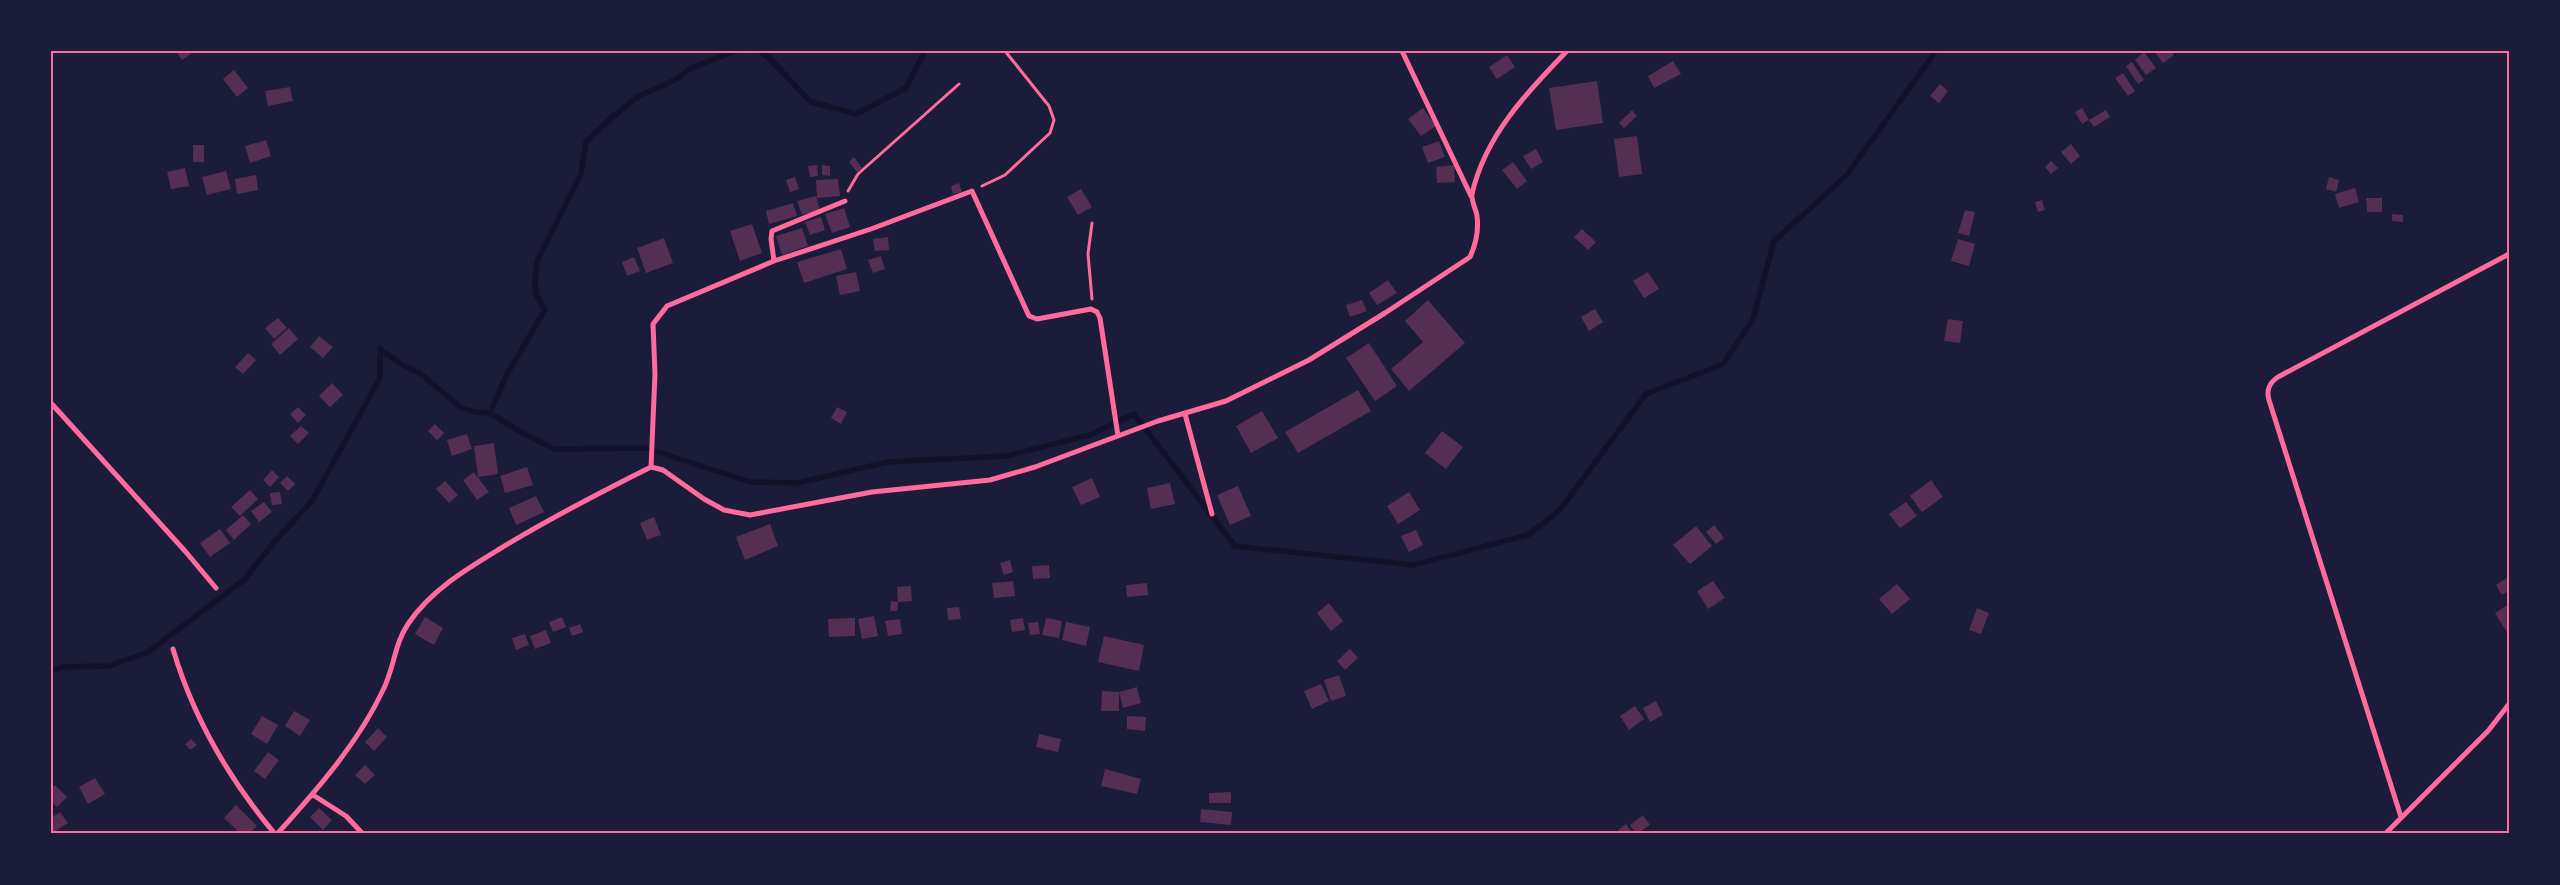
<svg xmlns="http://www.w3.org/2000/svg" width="2560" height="885" viewBox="0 0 2560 885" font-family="Karla,sans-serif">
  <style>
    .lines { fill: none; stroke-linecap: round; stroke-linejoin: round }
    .stream { stroke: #12122b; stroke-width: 5.5 }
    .building { fill: #542f53 }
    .path { stroke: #ff6b9d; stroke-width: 3 }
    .minor { stroke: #ff6b9d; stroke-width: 5 }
    .neatline { fill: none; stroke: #ff6b9d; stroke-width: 2 }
  </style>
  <rect width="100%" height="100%" fill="#1b1b3a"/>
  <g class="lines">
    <path class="stream" d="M760 51 768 57 811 102 856 114 906 88 925 51
      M490 413 519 431 554 449 646 448 750 482 797 483 888 462 1006 456 1090 435 1134 414 1235 546 1413 565 1528 535 1559 511 1646 394 1723 364 1753 319 1774 241 1846 176 1936 51
      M51 671 62 667 109 666 148 652 244 580 275 541 312 501 380 378V349L404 366 420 373 460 407 475 412 490 413 507 374 545 310 536 294 535 283 537 261 581 174 586 142 610 119 639 96 675 80 691 68 736 51"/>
  </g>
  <path class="building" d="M176 51H189L191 54 182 60Z
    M2154 51H2171L2174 55 2163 63Z
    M2144 52 2156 68 2146 75 2135 60Z
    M1507 55 1515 67 1497 79 1489 67Z
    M1673 61 1681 74 1654 88 1648 76Z
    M2132 62 2144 80 2138 84 2126 66Z
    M234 70 248 88 237 97 223 79Z
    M2123 73 2135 91 2128 96 2115 78Z
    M1597 81 1603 123 1556 130 1549 88Z
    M1940 84 1948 91 1939 103 1930 96Z
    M290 87 293 101 268 106 265 91Z
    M1423 108 1436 126 1421 136 1408 119Z
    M2082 108 2089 120 2106 110 2110 117 2094 127 2089 120 2082 124 2075 112Z
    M1632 110 1637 116 1624 128 1619 123Z
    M1637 136 1642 174 1619 177 1614 139Z
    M266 140 271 156 250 163 245 146Z
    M1439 141 1445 157 1428 163 1422 147Z
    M2071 144 2080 156 2071 164 2061 152Z
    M193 145H204V162H193Z
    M1536 149 1543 162 1531 169 1523 156Z
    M854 157 862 168 857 172 849 162Z
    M2051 161 2058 168 2051 174 2045 167Z
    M1513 162 1527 181 1517 189 1502 170Z
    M817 165 818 176 810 177 808 166Z
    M822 165 830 166V176L822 175Z
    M1454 165 1455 182 1437 183 1436 167Z
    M185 168 189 186 171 189 167 172Z
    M226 171 231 189 207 195 202 177Z
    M256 175 258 190 237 194 235 179Z
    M795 177 799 189 790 192 786 180Z
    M2329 177 2339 180 2336 192 2326 189Z
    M838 179 840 196 817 198 816 180Z
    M959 183 962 192 953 194 951 186Z
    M2355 188 2359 202 2339 208 2335 194Z
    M1081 189 1092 207 1078 215 1067 197Z
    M816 196 820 210 802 215 797 201Z
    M2366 198H2382V212H2367Z
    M2042 200 2045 210 2038 212 2035 202Z
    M793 203 797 216 769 224 766 211Z
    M844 208 850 227 832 233 825 214Z
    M1965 210 1975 212 1969 236 1958 233Z
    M2392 214 2403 215V222L2392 221Z
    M821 217 825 230 810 235 805 222Z
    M752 224 762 253 740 261 730 231Z
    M802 228 808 246 782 255 776 236Z
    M1582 229 1596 242 1588 250 1574 237Z
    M888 237 889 250 875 251 873 239Z
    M664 238 673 263 646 273 637 248Z
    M1958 239 1975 244 1969 266 1951 261Z
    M841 249 847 269 804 283 797 262Z
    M881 256 885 269 873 273 868 260Z
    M634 257 640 271 627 276 622 262Z
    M856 272 860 291 840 295 836 276Z
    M1648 272 1659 289 1644 298 1633 281Z
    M1388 280 1397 293 1377 305 1369 293Z
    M1362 300 1367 311 1350 317 1346 305Z
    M1428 300 1465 343 1409 391 1391 369 1423 342 1405 321Z
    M1595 309 1603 322 1589 331 1581 317Z
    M278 318 287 328 274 339 265 328Z
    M1948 319 1963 321 1960 343 1944 341Z
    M289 328 298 339 280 355 271 344Z
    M319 336 333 347 323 358 310 347Z
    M1369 343 1397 386 1375 401 1346 358Z
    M248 353 256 360 243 374 235 367Z
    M332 383 343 395 330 407 319 396Z
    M1358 390 1371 411 1298 453 1285 432Z
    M298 407 306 415 298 423 290 414Z
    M837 407 847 412 841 424 831 418Z
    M1262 411 1278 438 1251 453 1236 426Z
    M435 424 444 433 437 440 428 431Z
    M301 426 309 433 298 444 290 436Z
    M1442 431 1463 447 1446 469 1425 453Z
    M467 434 472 449 452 456 447 440Z
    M494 443 498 474 478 477 474 446Z
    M527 467 533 485 505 493 500 476Z
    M272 470 279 477 270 487 263 480Z
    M474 472 489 492 477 500 463 480Z
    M287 476 295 484 288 491 280 483Z
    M1092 478 1100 497 1081 505 1072 487Z
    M1931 480 1943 497 1922 512 1910 496Z
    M445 481 458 495 449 503 436 489Z
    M1170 483 1175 504 1151 509 1147 488Z
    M1238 486 1251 516 1230 525 1217 495Z
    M250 490 258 499 240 516 231 507Z
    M280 492 282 504 272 505 270 493Z
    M1409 492 1420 510 1398 524 1387 506Z
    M536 496 544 512 516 525 509 508Z
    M264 502 272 512 259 522 251 511Z
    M1906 502 1917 516 1900 528 1889 514Z
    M243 515 251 524 234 540 226 530Z
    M654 517 661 535 647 540 640 523Z
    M770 524 778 546 745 560 736 537Z
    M1714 525 1724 538 1716 544 1706 532Z
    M1696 526 1712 546 1690 564 1673 545Z
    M220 529 230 543 210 557 200 543Z
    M1416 530 1423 545 1409 552 1401 536Z
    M1010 560 1013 572 1004 575 1000 563Z
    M1049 565 1050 578 1033 579 1032 566Z
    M2507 578 2509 590 2502 595 2496 585Z
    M1013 581 1015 596 994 598 992 583Z
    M1713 581 1725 598 1708 609 1697 591Z
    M1147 583 1148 595 1127 597 1126 585Z
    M1897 584 1910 599 1892 614 1879 599Z
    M911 586 912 601 898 602 897 587Z
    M891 601 898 602 897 611H890Z
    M1329 603 1343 621 1331 631 1317 613Z
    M2509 604V629L2506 631 2495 613Z
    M959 607 961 619 948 620 947 608Z
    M1977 608 1989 613 1981 634 1969 630Z
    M874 616 878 636 862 639 858 619Z
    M425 617 443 628 434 645 415 634Z
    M562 617 566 627 553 632 549 622Z
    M855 618V636L829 637 828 619Z
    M1023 618 1025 630 1012 632 1010 620Z
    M1046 618 1062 621 1059 638 1042 635Z
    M900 619 902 634 888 636 885 621Z
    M1038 622 1040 634 1030 635 1028 623Z
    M1066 622 1090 627 1086 646 1062 640Z
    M580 624 583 632 572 636 569 628Z
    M546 630 551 643 535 649 530 636Z
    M525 634 529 645 516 650 512 638Z
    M1104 636 1144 645 1139 671 1098 662Z
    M1350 649 1358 658 1345 670 1337 661Z
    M1339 675 1346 696 1331 701 1324 680Z
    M1321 684 1329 701 1312 709 1304 691Z
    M1137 687 1141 703 1123 708 1119 692V711H1101L1102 691 1119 692Z
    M1656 701 1663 715 1650 722 1643 708Z
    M1635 706 1644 719 1629 730 1620 716Z
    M294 711 310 720 300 736 285 726Z
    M262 716 278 725 267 744 251 734Z
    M1127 716 1146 717 1145 731 1127 729Z
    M378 728 387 737 374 751 365 742Z
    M1039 734 1061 739 1058 752 1036 747Z
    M191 739 197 745 190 750 185 744Z
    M268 752 279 760 265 779 254 771Z
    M365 765 375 775 365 784 355 775Z
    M1105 769 1141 779 1137 794 1101 786Z
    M95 778 105 794 88 804 79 787Z
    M55 785 67 797 57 807 51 801V789Z
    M1231 792V803H1209V793Z
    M236 805 257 826 249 834H241L224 818Z
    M319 808 332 820 323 830 310 817Z
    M1201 809 1232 812 1231 825 1200 822Z
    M60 812 68 823 51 834V818Z
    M1643 815 1650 825 1636 834 1630 825Z
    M1626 824 1633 834H1621L1618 830Z"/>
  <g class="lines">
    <path class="path" d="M982 186 1005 175 1050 133 1054 120 1049 106 1005 51
      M848 191 858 174 959 84
      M1092 223 1088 254 1092 299"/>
    <path class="minor" d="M1402 51 1471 196
      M774 261 771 239 772 231 845 201
      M51 403 185 551 216 588
      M1185 414 1212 514
      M651 467 655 374 653 324 667 306 774 261 871 229 972 191 1029 316 1037 319 1091 309 1097 312 1100 318 1118 436
      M173 649C193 717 229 779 275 834
      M313 795 346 816 363 834
      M2401 817 2269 400C2266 390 2270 382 2278 377L2509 254
      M277 834C317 790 359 742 384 688 394 667 395 643 408 624 430 591 465 570 498 550 548 519 599 493 651 467L663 470 704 499 724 510 750 515 872 492 990 480 1035 467 1158 421 1226 401 1309 360 1385 313 1470 257C1476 244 1479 232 1477 216 1476 209 1471 201 1472 194 1485 136 1527 92 1567 51
      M2385 834 2488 731 2509 704"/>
  </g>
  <rect width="2560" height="885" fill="none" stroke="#1b1b3a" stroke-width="105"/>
  <rect x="52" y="52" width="2456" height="780" class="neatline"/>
</svg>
